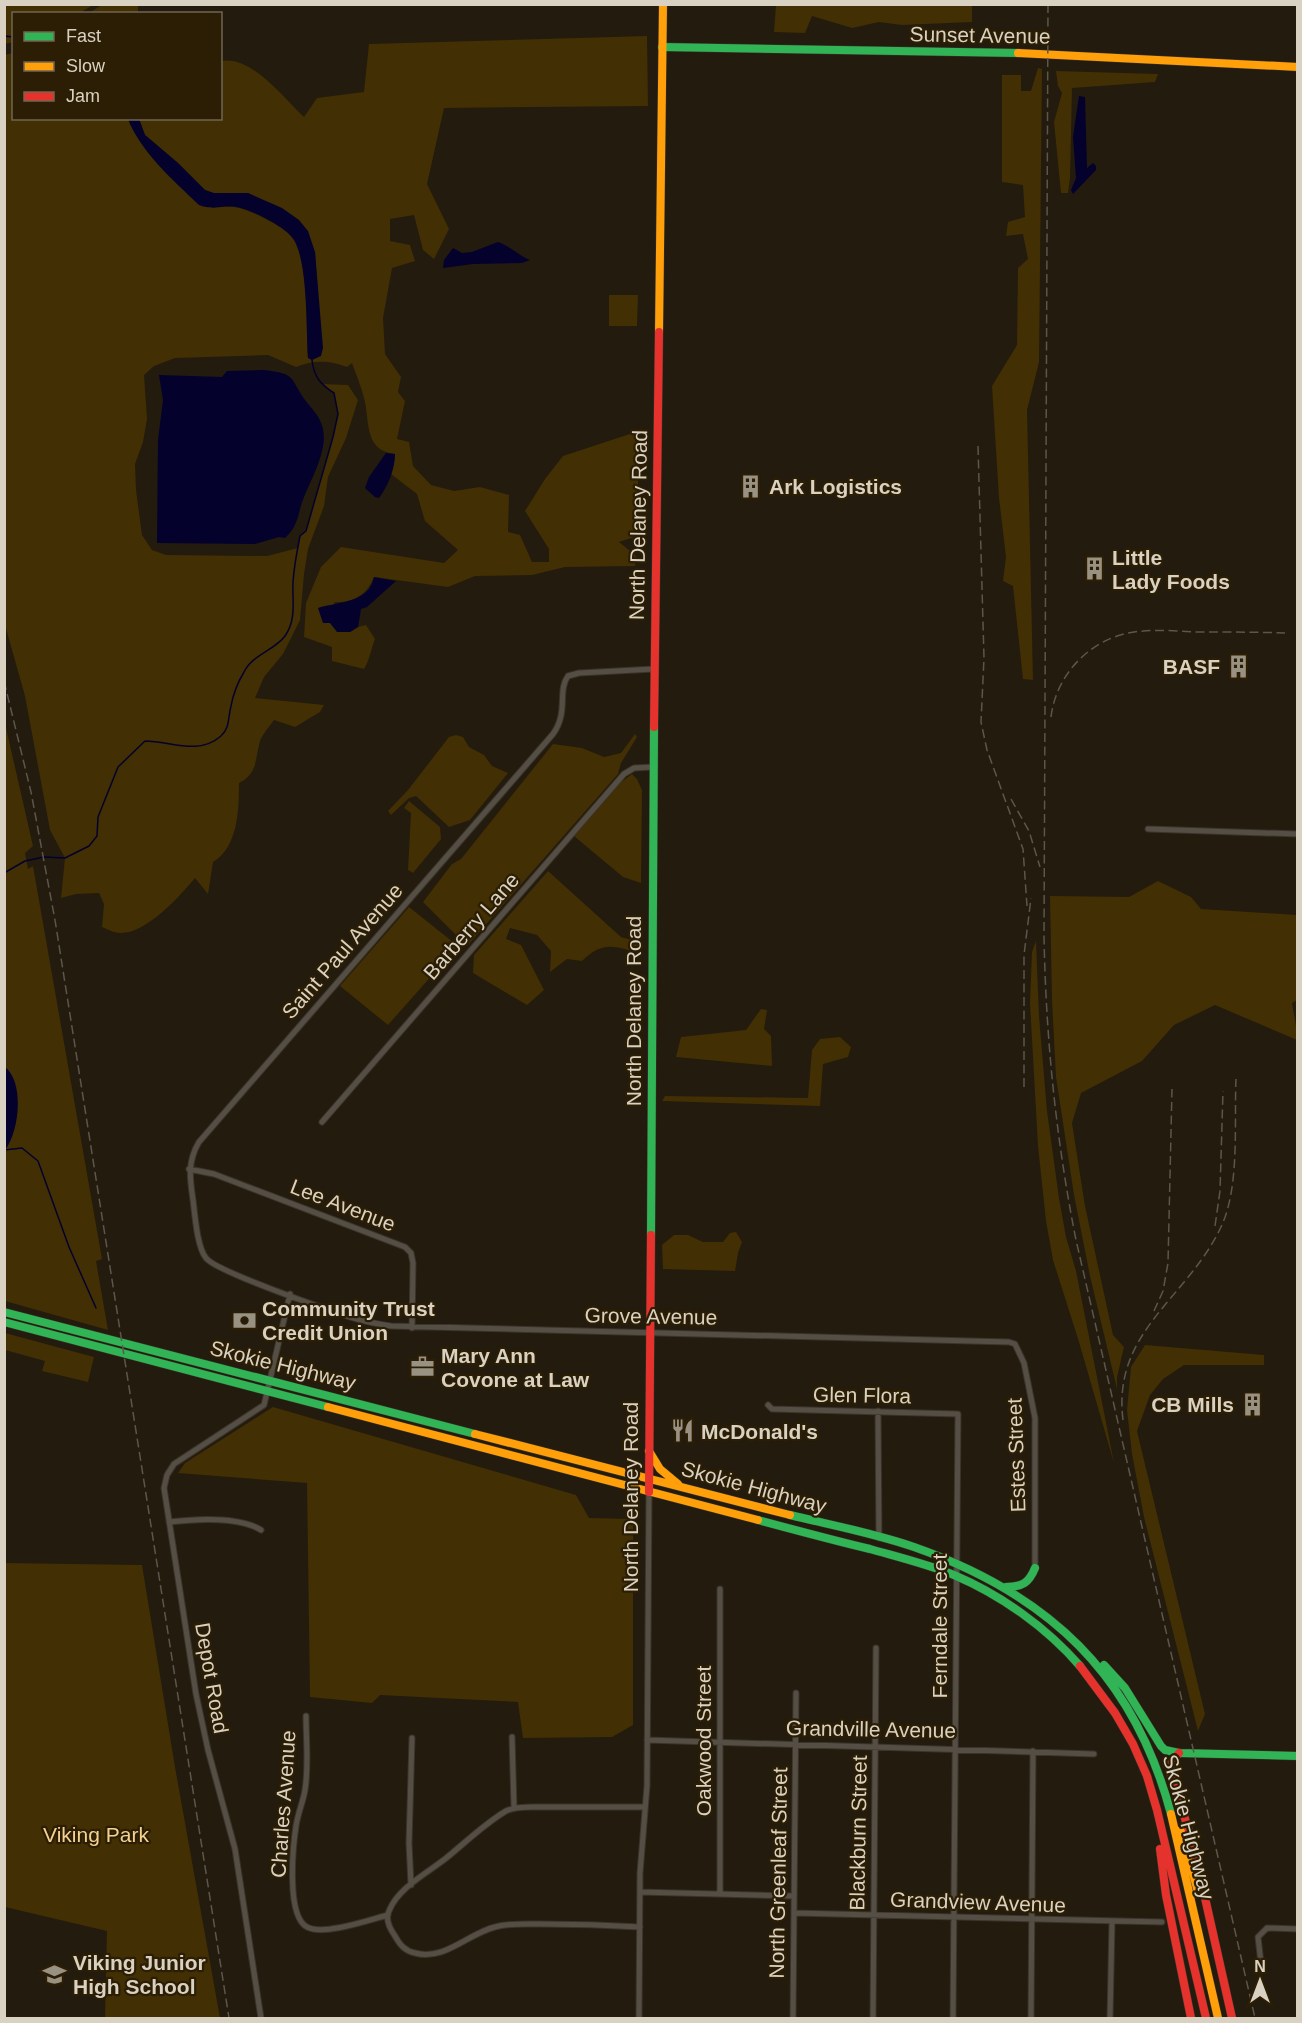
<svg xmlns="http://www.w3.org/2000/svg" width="1302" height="2023" viewBox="0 0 1302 2023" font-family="Helvetica,sans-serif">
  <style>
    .green { fill: #422f03 }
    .water { fill: #04022c }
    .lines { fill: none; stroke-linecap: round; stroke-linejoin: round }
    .stream { stroke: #04022c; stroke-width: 1.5 }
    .street-casing { stroke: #3a342a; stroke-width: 7 }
    .fast-casing { stroke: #3a342a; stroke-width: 9 }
    .slow-casing { stroke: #3a342a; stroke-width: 9 }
    .jam-casing { stroke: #3a342a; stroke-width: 9 }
    .street { stroke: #554e45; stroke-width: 5 }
    .fast { stroke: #30b455; stroke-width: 8 }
    .slow { stroke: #ff9f0a; stroke-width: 8 }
    .jam { stroke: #e5322d; stroke-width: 8 }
    .rail { stroke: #5c564d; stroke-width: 1.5; stroke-dasharray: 9 4.5; stroke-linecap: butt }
    .labels { text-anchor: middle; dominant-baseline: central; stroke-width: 4.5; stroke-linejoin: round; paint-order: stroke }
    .street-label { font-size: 21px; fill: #d9d1c1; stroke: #2c1e04 }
    .poi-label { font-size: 21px; font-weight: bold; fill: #d9d1c1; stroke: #2c1e04; text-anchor: start }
    .park-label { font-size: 21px; fill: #f5d190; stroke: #2c1e04 }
  </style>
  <rect width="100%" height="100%" fill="#231b0d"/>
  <path class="green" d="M4 5 5 4 93 5 80 13 14 14 13 42 5 44Z
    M102 5H138V13L87 14Z
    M776 5H972V22L902 25 879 22 852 28 812 16 805 33 774 32Z
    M647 36 648 106 444 108 427 184 449 229 434 259 423 250 414 215 390 219V241L410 245 415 261 392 268 383 318 385 354 401 377 398 392 405 401 397 439 409 442 413 466 431 485 454 491 480 487 509 495 508 532 520 535 532 562H549V549L525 511 545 479 563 456 639 431 637 536 619 542 636 556 635 566 565 567 532 575 475 576 448 587 374 577C367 594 355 603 335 602L323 623H330L350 632 358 627 366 625 375 639C371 649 370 659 364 669L332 661V647L304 637 306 603 321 567 341 547 444 563 458 550 425 521 417 494 391 474 395 454C363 451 370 419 364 398 361 386 356 374 352 363L347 367C328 360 314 360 296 367L268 355 175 358 154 366 144 375 147 419 143 442 135 464 136 490 142 535 152 550 166 555 267 556 298 548 300 536 306 531 333 437 338 414 334 393 321 384 348 385 358 400 346 438 328 477 324 506 308 549 304 574 300 620 283 654 264 677 255 698 324 705 320 712 295 727 274 720C270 726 263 733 260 741 255 758 258 774 239 783 239 810 238 847 213 862L208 894 195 878C180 896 146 934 120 933 114 933 107 929 102 927L104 904 99 893 76 894 61 898 65 858 50 830 25 696 5 625 4 55 13 53 14 118 128 119C138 144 161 170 182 188 191 196 203 202 213 208 230 204 243 208 258 215 269 221 286 228 293 238 309 261 306 328 308 358L312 360 318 295 315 252 248 193H213L205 190 178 163 145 135 139 119 220 118 221 61C251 55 283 97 304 117L317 98 364 92 369 44Z
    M1038 68 1042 69 1039 362 1027 410 1033 680 1023 679 1013 586 1003 581 1006 557 999 498 992 386 1017 345 1018 268 1028 259 1023 234 1006 236 1008 222 1025 217 1023 185 1002 182V75H1021V91H1031Z
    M1056 71 1158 74 1155 82 1072 88 1070 178 1068 193H1061L1054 122 1062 93 1058 86Z
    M609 295H638L637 326H609Z
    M4 719 33 846 25 853 28 869 33 866 102 1259 96 1261 108 1330 5 1301Z
    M635 734 637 737 621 763 618 774 467 946 423 902 452 864 461 859 553 744 582 748 604 757 621 753Z
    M456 735 463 737 469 747 484 755 492 766 508 773 470 820 449 827 416 796 409 798 391 815 388 811 408 790 449 737Z
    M632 774 637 779 642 790 641 883 623 877 574 836 620 783Z
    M409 801 440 827 441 839 413 873 408 870 411 813 404 808Z
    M548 871 621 937 639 942V953C613 946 603 941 582 961L567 959 550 972 551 951 537 935 510 928 506 939 521 945 544 990 527 1005 473 973 474 955Z
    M1158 881 1191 897 1201 909 1297 915V1000L1292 1003 1296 1026 1297 1027V1040L1215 1005 1174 1025 1142 1061 1081 1093 1072 1123 1085 1206 1113 1335 1124 1347 1117 1377V1389L1090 1276 1074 1195 1056 1077 1052 1000 1050 896 1129 897Z
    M409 907 458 946 388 1025 340 986Z
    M1036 941 1039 1016 1047 1111 1059 1198 1066 1237 1076 1271 1114 1463 1079 1342 1053 1260 1046 1221 1038 1146 1030 1003 1032 952Z
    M761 1009 767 1010 764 1029 771 1036 772 1066 676 1057 681 1037 746 1030Z
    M840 1037 851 1047 848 1057 823 1064 820 1106 662 1101 665 1096 808 1098 812 1050 820 1039Z
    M736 1232 742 1242 738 1253 735 1271 663 1269 662 1245 674 1235H688L703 1242H723L730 1233Z
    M5 1333 94 1357 88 1382 42 1371 45 1361 5 1350Z
    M1145 1345 1264 1355V1365H1184L1163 1379 1150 1395 1137 1431 1205 1714 1198 1731 1144 1517 1132 1454 1127 1410 1131 1367Z
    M273 1407 576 1495 589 1518 633 1519V1725L612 1737 523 1738 518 1702 380 1695 372 1703 310 1697 307 1483 178 1473 185 1463Z
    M5 1563 142 1565 175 1767 220 2018H105L107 1931 5 1907Z"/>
  <path class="water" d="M1079 96 1085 97 1087 168 1093 163 1096 166V170L1073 194 1071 190 1076 178 1073 137Z
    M128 119H139L145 135 178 163 205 190 214 193H248L282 208 299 220 308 231 315 252 323 348 321 356 312 360 308 358C306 329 308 263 294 240 287 228 257 213 244 209 228 203 214 211 199 205 173 180 141 152 128 119Z
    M498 242C510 246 518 255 530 260L522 263 473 264 443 268 444 260 453 248 462 253 472 252Z
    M264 370C297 374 289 377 305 400 311 408 318 414 321 423 331 445 312 477 304 497 297 515 299 525 285 538L279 537 255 544 157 543 158 440 163 400 159 375 222 377 227 371Z
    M386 453 395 454C395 469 388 486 379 498L375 497 365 488 369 477Z
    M374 577 396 581 367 607 361 609 358 627 350 632H337L330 623H323L318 608C334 603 356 603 368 590 371 587 373 581 374 577Z
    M5 1067C25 1083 19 1132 5 1150Z"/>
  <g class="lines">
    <path class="stream" d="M4 36 14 37
      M4 873 25 861 44 857 65 858 89 846 97 836 98 817 118 767 145 741C171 741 198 756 221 736 230 728 228 717 231 706 233 695 238 682 244 672 252 655 275 650 285 636 297 619 292 600 293 582 294 567 297 551 300 536L306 531 333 437 338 414 334 393C320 384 314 377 312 360
      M4 1150 22 1148 38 1161 69 1247 96 1308"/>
    <defs>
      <path id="street" d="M654 669 579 673 568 676C557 691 569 712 553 734L199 1142C187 1162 190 1179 193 1200 195 1215 197 1247 206 1258 215 1271 328 1310 350 1317 363 1321 377 1324 391 1326L1009 1342 1015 1344 1024 1363 1035 1418V1568
        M1148 829 1298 834
        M322 1122 624 774 634 768 653 767
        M189 1169 214 1174 405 1247 411 1253 413 1263 412 1328
        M768 1405 772 1409 958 1414 953 2018
        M878 1411 879 1538
        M169 1522C195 1519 238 1516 261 1530
        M306 1716C306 1741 309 1765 305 1790 303 1802 298 1813 296 1826 293 1846 286 1916 307 1927 323 1936 369 1920 388 1915
        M512 1737 514 1808
        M647 1740 1094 1754
        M411 1885 409 1843 412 1738
        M640 1892 794 1896
        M720 1894V1589
        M794 1913 1162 1922
        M640 1927C607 1925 573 1924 540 1924 525 1924 509 1923 495 1927 467 1934 445 1961 415 1953 405 1951 400 1945 395 1936 390 1929 385 1919 389 1911 398 1888 427 1873 445 1859 465 1843 484 1824 506 1811 514 1807 524 1807 533 1807H645
        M1261 1963 1258 1937 1267 1928 1298 1929
        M261 2018 235 1849 208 1750 196 1694 164 1488 167 1475 174 1464 264 1405 290 1294
        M639 2018 640 1873 647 1786 649 1492
        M793 2018 796 1693
        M873 2018 876 1648
        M1031 2018 1033 1751
        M1110 2018 1112 1922"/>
      <path id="fast" d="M662 47 1018 53
        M651 1235 654 727
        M4 1312 475 1434
        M4 1322 328 1407
        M790 1515C831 1525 874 1533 914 1547 1048 1594 1134 1674 1171 1814
        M758 1520C795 1530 832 1540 870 1549 898 1557 927 1564 954 1575 1001 1595 1046 1627 1080 1666
        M1006 1587C1022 1587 1029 1583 1035 1568
        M1104 1665 1125 1688 1161 1746 1165 1750 1179 1753
        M1179 1753 1298 1756"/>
      <path id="slow" d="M1018 53 1298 67
        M659 332 663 4
        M328 1407 758 1520
        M475 1434 790 1515
        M649 1451 660 1469 678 1484
        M1171 1814 1218 2018
        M1181 1830 1198 1892"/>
      <path id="jam" d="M654 727 659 332
        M649 1492 651 1235
        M1080 1666 1115 1713 1133 1744 1147 1776 1157 1810 1206 2018
        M1179 1753 1171 1763 1170 1773 1192 1840 1232 2018
        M1160 1849 1166 1895 1191 2018"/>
    </defs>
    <use href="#street" class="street-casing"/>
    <use href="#fast" class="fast-casing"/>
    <use href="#slow" class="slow-casing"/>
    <use href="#jam" class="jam-casing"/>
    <use href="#street" class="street"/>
    <use href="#fast" class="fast"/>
    <use href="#slow" class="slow"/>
    <use href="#jam" class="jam"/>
    <path class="rail" d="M1048 4 1044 937C1046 1040 1056 1139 1076 1240L1255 2018
      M978 446 984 658 981 722 987 750 1023 849 1027 906
      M4 681 31 792 55 920 229 2018
      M1051 717C1056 674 1091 638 1134 632 1155 629 1177 631 1198 632 1227 632 1256 632 1285 633
      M1011 799 1029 831 1040 867
      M1024 1087V955L1031 898
      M1215 1226 1220 1191 1223 1091
      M1154 1311 1163 1291 1168 1263 1172 1089
      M1123 1420C1112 1331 1187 1299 1221 1227 1240 1187 1234 1123 1236 1079"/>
  </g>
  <defs>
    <symbol id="building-bare" viewBox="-9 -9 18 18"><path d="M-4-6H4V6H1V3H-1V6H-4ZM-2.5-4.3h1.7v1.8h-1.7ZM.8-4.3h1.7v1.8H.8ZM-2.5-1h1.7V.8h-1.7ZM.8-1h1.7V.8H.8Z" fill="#999182" stroke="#2c1e04" stroke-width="2.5" paint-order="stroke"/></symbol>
    <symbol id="bank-bare" viewBox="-9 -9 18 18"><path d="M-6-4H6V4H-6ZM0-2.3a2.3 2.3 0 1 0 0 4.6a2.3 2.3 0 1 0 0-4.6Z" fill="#999182" stroke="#2c1e04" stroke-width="2.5" paint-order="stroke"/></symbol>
    <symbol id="office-bare" viewBox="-9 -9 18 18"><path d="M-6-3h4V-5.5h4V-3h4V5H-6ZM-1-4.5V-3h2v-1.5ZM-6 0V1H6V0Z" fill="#999182" stroke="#2c1e04" stroke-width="2.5" paint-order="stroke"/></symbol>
    <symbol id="restaurant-bare" viewBox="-9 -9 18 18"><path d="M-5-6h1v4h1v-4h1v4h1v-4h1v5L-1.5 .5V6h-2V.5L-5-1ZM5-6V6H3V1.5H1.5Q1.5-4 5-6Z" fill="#999182" stroke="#2c1e04" stroke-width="2.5" paint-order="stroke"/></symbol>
    <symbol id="school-bare" viewBox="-9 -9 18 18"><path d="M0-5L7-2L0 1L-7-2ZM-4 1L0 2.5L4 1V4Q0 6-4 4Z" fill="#999182" stroke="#2c1e04" stroke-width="2.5" paint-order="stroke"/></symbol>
  </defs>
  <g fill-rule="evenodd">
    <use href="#building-bare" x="734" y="470" width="33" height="33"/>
    <use href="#building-bare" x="1078" y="552" width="33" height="33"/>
    <use href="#building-bare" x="1222" y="650" width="33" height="33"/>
    <use href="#bank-bare" x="228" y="1304" width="33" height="33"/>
    <use href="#office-bare" x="406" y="1350" width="33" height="33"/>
    <use href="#building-bare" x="1236" y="1388" width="33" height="33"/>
    <use href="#restaurant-bare" x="666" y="1414" width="33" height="33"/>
    <use href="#school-bare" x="38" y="1958" width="33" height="33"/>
  </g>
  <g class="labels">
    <g class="street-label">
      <text transform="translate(980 35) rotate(1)">Sunset Avenue</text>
      <text transform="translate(638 525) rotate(-89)">North Delaney Road</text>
      <text transform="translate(471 926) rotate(-49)">Barberry Lane</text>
      <text transform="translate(342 951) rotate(-49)">Saint Paul Avenue</text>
      <text transform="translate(633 1011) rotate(-90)">North Delaney Road</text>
      <text transform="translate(343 1205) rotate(21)">Lee Avenue</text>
      <text transform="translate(651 1316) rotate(1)">Grove Avenue</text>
      <text transform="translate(283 1365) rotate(14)">Skokie Highway</text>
      <text transform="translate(862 1395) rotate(1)">Glen Flora</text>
      <text transform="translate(1016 1455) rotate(-92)">Estes Street</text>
      <text transform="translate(754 1487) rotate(15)">Skokie Highway</text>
      <text transform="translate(630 1497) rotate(-90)">North Delaney Road</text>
      <text transform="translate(939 1626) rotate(-90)">Ferndale Street</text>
      <text transform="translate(212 1678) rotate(80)">Depot Road</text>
      <text transform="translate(871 1729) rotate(1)">Grandville Avenue</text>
      <text transform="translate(703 1741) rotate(-90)">Oakwood Street</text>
      <text transform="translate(283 1804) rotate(-86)">Charles Avenue</text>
      <text transform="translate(1189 1827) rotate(75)">Skokie Highway</text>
      <text transform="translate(858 1833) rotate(-89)">Blackburn Street</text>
      <text transform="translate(778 1873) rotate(-89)">North Greenleaf Street</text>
      <text transform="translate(978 1902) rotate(2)">Grandview Avenue</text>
    </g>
    <g class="poi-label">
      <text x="769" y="486">Ark Logistics</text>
      <text x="1112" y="557">Little<tspan x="1112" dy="24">Lady Foods</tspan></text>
      <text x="1220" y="666" text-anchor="end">BASF</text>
      <text x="262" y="1308">Community Trust<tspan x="262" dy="24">Credit Union</tspan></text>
      <text x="441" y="1355">Mary Ann<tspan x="441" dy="24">Covone at Law</tspan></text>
      <text x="1234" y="1404" text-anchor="end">CB Mills</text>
      <text x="701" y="1431">McDonald's</text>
      <text x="73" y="1962">Viking Junior<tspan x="73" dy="24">High School</tspan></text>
    </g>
    <g class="park-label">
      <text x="96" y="1834">Viking Park</text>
    </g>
  </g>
  <rect width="1302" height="2023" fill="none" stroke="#d9d1c1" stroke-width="12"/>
  <rect x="12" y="12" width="210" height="108" fill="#2c1e04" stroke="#716650" stroke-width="1.5"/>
  <rect x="24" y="32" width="30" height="9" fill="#30b455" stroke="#716650" stroke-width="1.5"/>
  <text x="66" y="42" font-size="18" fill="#d9d1c1">Fast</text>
  <rect x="24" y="62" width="30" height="9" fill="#ff9f0a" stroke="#716650" stroke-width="1.5"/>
  <text x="66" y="72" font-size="18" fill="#d9d1c1">Slow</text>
  <rect x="24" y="92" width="30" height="9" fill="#e5322d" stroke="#716650" stroke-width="1.5"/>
  <text x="66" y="102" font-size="18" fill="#d9d1c1">Jam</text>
  <g transform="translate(1260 1981)" stroke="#2c1e04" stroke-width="4.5" paint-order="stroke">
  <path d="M0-4.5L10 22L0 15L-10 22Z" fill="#d9d1c1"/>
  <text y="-9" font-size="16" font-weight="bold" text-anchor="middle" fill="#d9d1c1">N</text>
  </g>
</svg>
